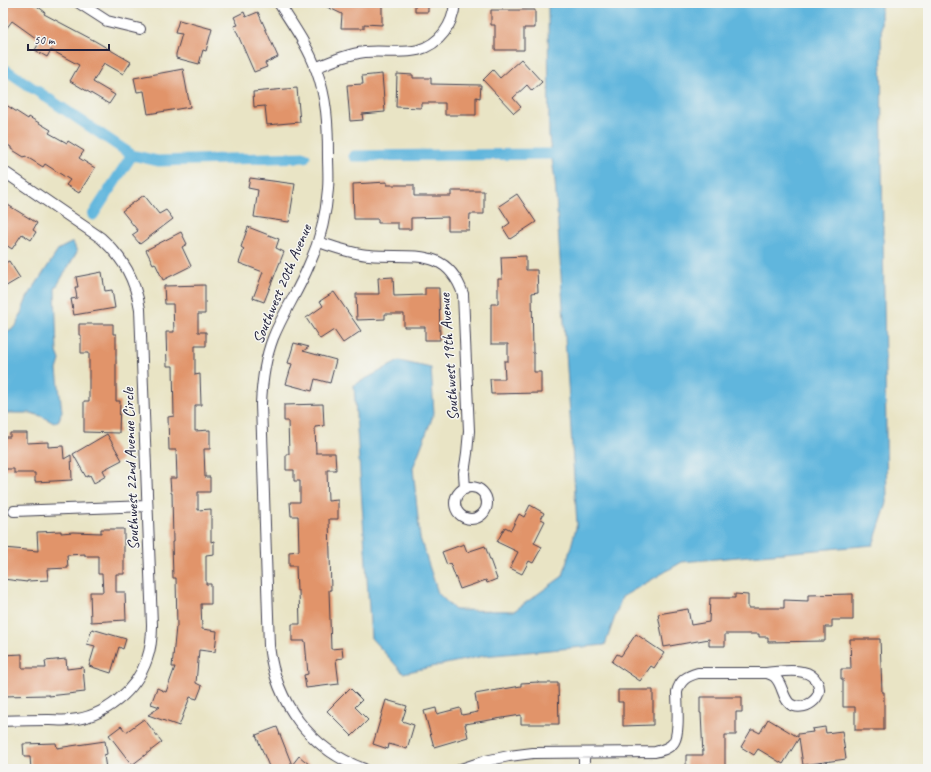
<svg xmlns="http://www.w3.org/2000/svg" width="931" height="772" viewBox="0 0 931 772" font-family="Caveat,sans-serif">
  <style>
    .water { fill: #61b6dd; stroke: #426c8c }
    .lines { fill: none; stroke-linecap: round; stroke-linejoin: round }
    .canal { stroke: #61b6dd; stroke-width: 11 }
    .building { fill: #e1946b }
    .minor-casing { stroke: #403f50; stroke-width: 12 }
    .minor { stroke: #fff; stroke-width: 10 }
    .labels { text-anchor: middle; dominant-baseline: central; stroke-width: 3; stroke-linejoin: round; paint-order: stroke }
    .street-label { font-size: 16px; fill: #22223b; stroke: #f6f6f2 }
  </style>
  <rect width="100%" height="100%" fill="#f6f6f2"/>
  <filter id="ink" filterUnits="userSpaceOnUse"><feTurbulence type="fractalNoise" baseFrequency=".025" numOctaves="2"/><feDisplacementMap in="SourceGraphic" scale="8" xChannelSelector="R" yChannelSelector="G"/><feConvolveMatrix kernelMatrix="1 2 1 2 8 2 1 2 1" color-interpolation-filters="sRGB"/></filter>
  <filter id="wash" filterUnits="userSpaceOnUse"><feTurbulence type="fractalNoise" baseFrequency=".012" numOctaves="4" result="noise"/><feDisplacementMap in="SourceGraphic" scale="16" xChannelSelector="R" yChannelSelector="G"/><feGaussianBlur stdDeviation="0.9" result="paint"/><feColorMatrix in="noise" values="0 0 0 0 0 0 0 0 0 0 0 0 0 0 0 0 0 1.4 0 .05"/><feComposite in="paint" operator="in"/></filter>
  <g filter="url(#wash)">
    <rect width="100%" height="100%" fill="#e9e4c5"/>
    <path class="water" d="M548 3H881L882 162 887 503 873 545 682 562 622 597 605 645 483 656 403 673 371 638 354 385 399 361 431 368 434 413 413 468 420 538 438 593 455 610 514 611 563 576 577 524 555 181 549 137Z
      M73 242 77 252 55 289 57 352 60 360 57 370 62 411 59 420 54 423 41 416 31 413H3V334L16 326 27 298 59 249Z"/>
    <g class="lines">
      <path class="canal" d="M3 68 132 155 158 161 305 157
        M354 156 551 154
        M93 215 132 155"/>
    </g>
    <g id="blocks">
      <path class="building" d="M6 3H33L45 12 44 14 95 41 131 62 123 74 104 63 93 82 115 95 109 104 70 81 79 65 51 50 47 57 35 50 40 41 12 21 3 33V8Z
        M319 3H382V25L364 24V28H341L342 14Z
        M415 3H428V12H415Z
        M491 10H535V28H524V50H495V25H491Z
        M244 12 246 17 258 12 278 57 265 63 267 67 254 72 234 26 238 25 234 17Z
        M179 20 212 29 206 51 203 50 199 64 176 58V54L182 34 175 33Z
        M521 59 542 82 532 91 527 85 513 98 521 107 514 113 483 80 493 70 500 78Z
        M183 69 190 107 148 114 144 91 137 92 134 78Z
        M382 74 385 112 362 114 363 120 350 121 347 85 363 84 362 76Z
        M397 74 413 75V78H431V84L481 85 480 98 476 97V115H445V103H421V108L396 107Z
        M297 88 300 122 267 125 265 106 254 107 253 92Z
        M3 103 28 119 29 117 51 130 49 133 67 143 68 141 84 151 79 158 95 168 79 193 66 185 70 180 45 164 43 167 25 156 24 157 11 149V147L3 142Z
        M250 178 295 184 289 222 254 217 258 190 248 188Z
        M387 182V185H414V196H451V191H484V214H470L469 230H448V217L411 218V229H398V223H378V219H354L353 184Z
        M517 194 536 222 510 239 503 228 510 223 499 206Z
        M144 195 159 214 166 210 173 219 140 244 132 235 138 231 122 211Z
        M3 202 37 223 33 230 36 232 31 240 22 234 12 249 3 243Z
        M248 227 279 239 276 248 284 252 264 302 253 298 263 272 239 263 244 249 241 247Z
        M181 232 187 244 182 247 191 266 163 280 155 263 153 264 146 250Z
        M526 256V270H537L538 292 532 293 533 353H534V372H541V393L491 394 490 379H505L504 361H508V344H491V304H498V279H502L501 257Z
        M9 261 20 278 3 288V264Z
        M102 272 105 291 112 290 115 308 74 315 71 299 77 298 75 287H78L76 277Z
        M393 277 394 296 425 295V288H439L440 340H425V327H404V314H385V319L357 320 356 294H379L378 278Z
        M205 285V314H198V332H206V346H195V375L200 374 201 405H195V431L210 430V449H204L205 477H210V492H198V510L211 509V542L214 541V554L206 555V584H211V604H201L202 629 217 631 215 652 199 650 196 683 202 686 197 699 190 697 179 726 148 715 160 707 151 704 157 688 166 692 175 667H172L176 627H177L176 578H173L172 542H173L172 493H171L170 478H177L176 450H169L168 417 174 416 173 366H167L166 332H174L173 304H165L164 286Z
        M334 292 361 331 343 343 334 330 320 339 306 318 323 306 320 301Z
        M79 324H113V334H116V401H120L119 433 84 432V401H89V353H81V335H79Z
        M294 343 309 347 303 351 336 360 330 383 315 379 312 391 286 384 292 364 288 363Z
        M323 404 324 426 315 427 316 453H335L336 470H327L328 501 338 500V519H329L331 590H329L331 649 342 648 343 658 336 659 339 684 306 688 304 675 308 674 305 641H292V624H300L299 591H297L296 566H289V552L299 551 298 516H291L290 502H300V481H294V470H286V454H289L288 421H284V405Z
        M10 433H27V443L48 442V447L63 446 64 459 71 455 72 480 35 482V473H14V469H3V437H10Z
        M107 434 122 460 103 470 106 476 94 483 90 475 86 477 73 454Z
        M530 505 544 513 541 519 545 521 534 543 542 547 533 563 529 561 522 574 510 568 518 552 497 542 505 527 511 530 519 514 524 517Z
        M101 529H124V574H116V592H125L126 620 91 622 90 592H103L102 574H98V556H85V554L67 555 68 568 47 569 48 580 27 581V582L3 579V548L38 551 37 532 61 531V533L73 532 101 533Z
        M464 544 467 552 485 546 497 579 487 583 486 580 460 589 450 563 447 565 442 552Z
        M735 594 748 595V608H784V600L808 601V595L853 594V620H832V627H825V641L768 642V637H759V634H725V646H709V639L664 647 658 614 688 609 691 625 709 622 710 598H735Z
        M92 629 126 639 123 649 119 647 111 673 89 666 95 646 87 644Z
        M636 634 664 653 654 668 651 666 640 681 612 662 617 654 621 656Z
        M850 639H880L882 692H884V730H855V707H843V679H841V669H851Z
        M22 654V668H46L45 661 66 659 67 669 83 667 85 692 49 696V695L3 696V655Z
        M538 682V683H558L559 724H521V715L465 724 468 737 434 747 424 711 436 708 437 714 460 708 462 715 478 712 475 694 521 686V683Z
        M350 688 362 700 355 707 368 720 352 736 327 711Z
        M618 690H653V725L623 726V702H618Z
        M700 697H742V712H736V735H725V769H686V755H703L701 713H700Z
        M386 700 407 706 402 721 414 725 407 749 389 744 388 749 373 744Z
        M144 719 162 742 132 765 109 735 121 726 126 732Z
        M768 719 798 737V734L813 732 812 729 825 727 826 733 842 731 846 759 803 765 799 738 783 764 758 749 754 755 741 747 751 730H754L760 733Z
        M277 727 292 765 299 756 315 769H270L256 735Z
        M105 741 107 754 104 755 106 769H31L30 757H24L23 744 56 743 57 748Z"/>
    </g>
  </g>
  <g filter="url(#ink)">
    <use href="#blocks" fill-opacity="0" stroke="#403f50" stroke-width="1"/>
    <g class="lines">
      <defs>
        <path id="minor" d="M79 3 107 21 140 29
          M279 3C292 24 308 46 316 69 327 99 328 124 328 156 328 167 329 178 328 189 326 216 320 241 309 265 299 290 283 313 273 338 265 359 262 381 261 404L269 646C276 703 310 749 364 769
          M315 68C332 61 348 54 365 52 382 50 401 54 418 50 440 44 453 25 455 3
          M3 171 101 238C124 259 135 279 140 309L152 625C152 637 151 648 147 659 136 691 105 717 70 720 63 721 56 720 49 720 34 720 18 720 3 721
          M318 242C335 247 352 254 369 255 410 259 446 245 463 294L469 431 467 453 464 473 465 489
          M455 503a16 16 0 1 1 32 0a16 16 0 1 1-32 0Z
          M14 511 147 506
          M584 753V769
          M461 769 485 761 509 756 533 753 655 752C663 750 670 748 674 742 680 732 677 703 677 692 680 680 687 676 698 673 720 673 743 673 766 673 778 672 791 669 803 672 809 673 814 677 817 682 826 698 803 713 790 704 782 697 783 685 775 677 773 675 770 674 767 673"/>
      </defs>
      <use href="#minor" class="minor-casing"/>
      <use href="#minor" class="minor"/>
    </g>
  </g>
  <g class="labels">
    <g class="street-label">
      <text transform="translate(282 284) rotate(-67)">Southwest 20th Avenue</text>
      <text transform="translate(449 357) rotate(-94)">Southwest 19th Avenue</text>
      <text transform="translate(131 469) rotate(-92)">Southwest 22nd Avenue Circle</text>
    </g>
  </g>
  <rect width="931" height="772" fill="none" stroke="#f6f6f2" stroke-width="16"/>
  <path d="M28 44v6h81v-6" fill="none" stroke="#22223b" stroke-width="2"/>
  <text x="34" y="44" font-size="12" fill="#22223b" stroke="#f6f6f2" stroke-width="3" paint-order="stroke">50 m</text>
</svg>
